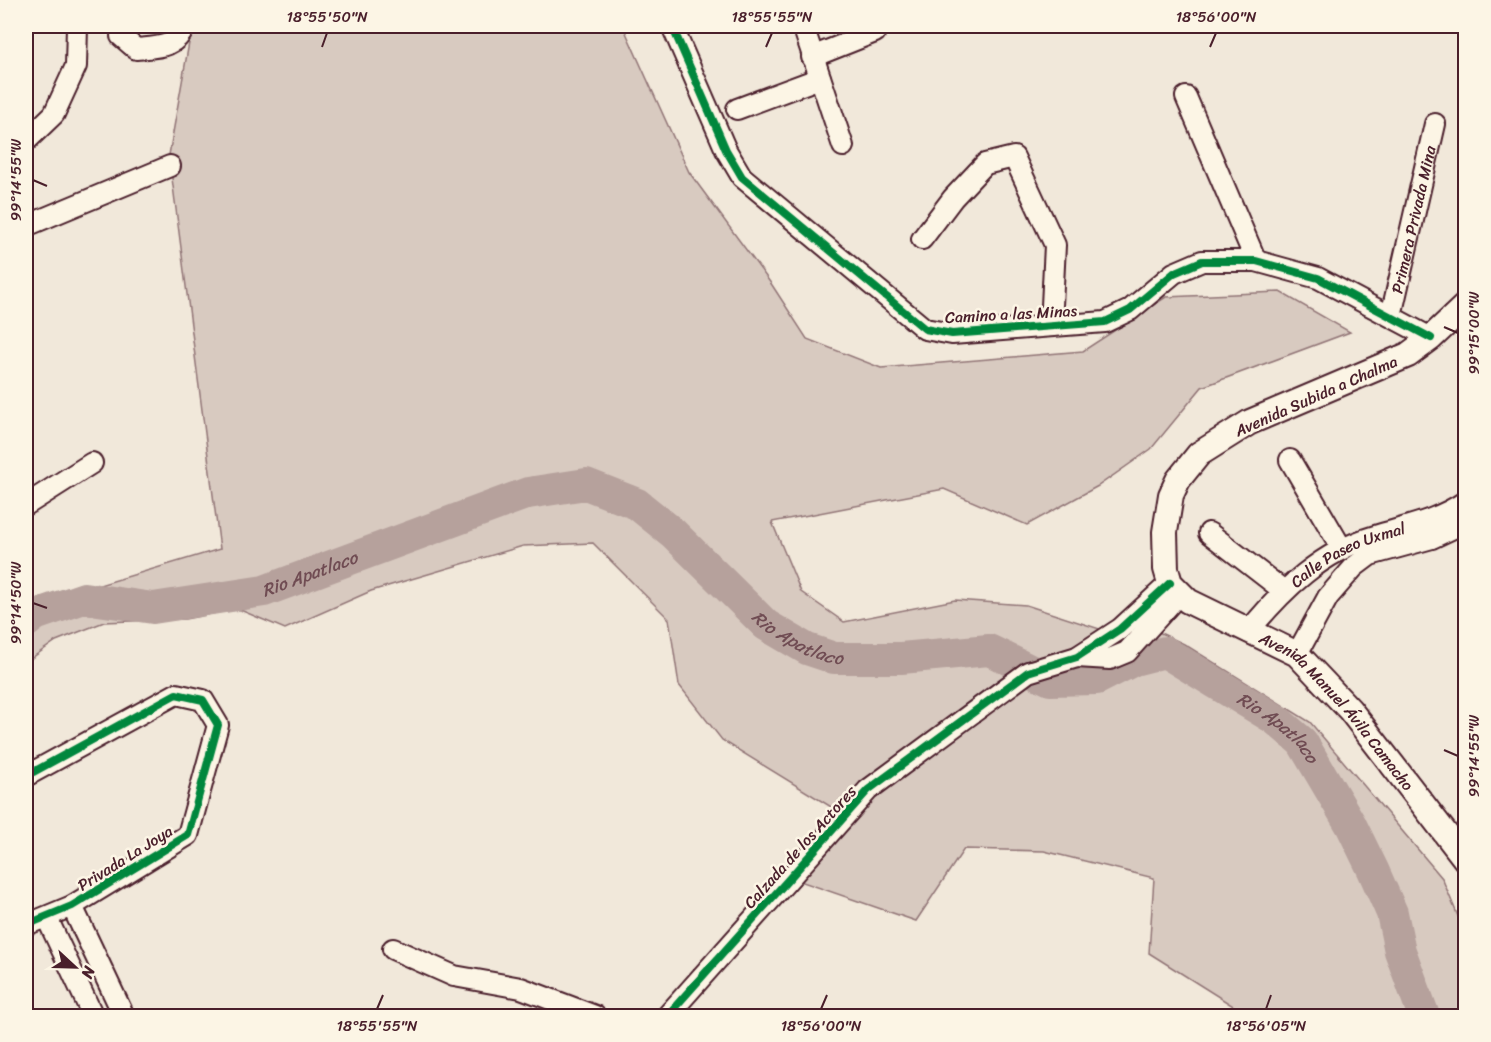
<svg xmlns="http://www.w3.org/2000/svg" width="1491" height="1042" viewBox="0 0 1491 1042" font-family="Sriracha,sans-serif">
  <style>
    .green { fill: #d8cac0; stroke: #917476; stroke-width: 1.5 }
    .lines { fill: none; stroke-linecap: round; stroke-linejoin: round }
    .river { stroke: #b6a19c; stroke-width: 32 }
    .minor-casing { stroke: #4a1f2b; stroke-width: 24 }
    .major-casing { stroke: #4a1f2b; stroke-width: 28 }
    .minor { stroke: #fcf5e5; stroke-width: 20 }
    .major { stroke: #fcf5e5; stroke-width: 24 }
    .cycleway-casing { stroke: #fcf5e5; stroke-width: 11 }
    .cycleway { stroke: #00873e; stroke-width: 8 }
    .ticks { fill: none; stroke: #4a1f2b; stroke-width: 2 }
    .labels { text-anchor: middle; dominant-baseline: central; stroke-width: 5; stroke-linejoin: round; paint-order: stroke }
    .street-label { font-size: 16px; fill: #4a1f2b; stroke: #fcf5e5 }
    .water-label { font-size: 18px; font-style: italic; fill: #704c53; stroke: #fcf5e5 }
    .neatline { fill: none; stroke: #4a1f2b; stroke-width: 2 }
    .ticks-label { font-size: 15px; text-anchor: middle; fill: #4a1f2b }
  </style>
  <rect width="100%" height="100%" fill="#f1e8da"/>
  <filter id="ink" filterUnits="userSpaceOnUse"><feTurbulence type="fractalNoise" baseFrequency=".0167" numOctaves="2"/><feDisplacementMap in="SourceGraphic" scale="12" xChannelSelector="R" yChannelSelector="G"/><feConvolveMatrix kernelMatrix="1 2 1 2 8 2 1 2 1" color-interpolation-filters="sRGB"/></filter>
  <g filter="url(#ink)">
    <path class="green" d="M192 26H623L689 172 772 285 807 339 881 368 1083 351 1166 297 1280 292 1350 332 1202 387 1151 449 1098 486 1027 525 944 489 772 522 801 592 844 622 955 600 1026 605 1130 639 1148 627 1184 644 1310 722 1442 878 1465 933V1016H1249L1149 953 1154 878 1044 851 964 849 916 921 794 879 846 816 722 740 679 685 669 619 593 543 523 546 371 591 285 629 238 609 185 619 104 622 56 641 26 662V607L220 549 169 155Z"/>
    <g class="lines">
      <path class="river" id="s1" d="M26 622 35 615 84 598 153 608 264 591 528 493 586 484 637 504 673 533 766 625 807 649 834 658H901L989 650 1050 680 1097 679 1134 660 1165 652 1275 719 1302 742 1351 825 1373 870 1392 913 1400 951 1424 1016"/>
      <defs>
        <g id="minor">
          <path d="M122 26 121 36 136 49C158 47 176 48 185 26"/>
          <path d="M672 26 726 150 742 177 925 329 952 334 1105 322 1130 310 1174 273 1202 261H1256L1318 278 1431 338"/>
          <path d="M803 26 843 146"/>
          <path d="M812 57 875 32"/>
          <path d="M1186 97 1256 261"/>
          <path d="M737 109 820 78"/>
          <path d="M26 141 54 114 76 66 77 26"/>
          <path d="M26 226 170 166"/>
          <path d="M922 239 953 198 985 164 1014 157 1055 245 1051 326"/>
          <path id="s2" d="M1391 316 1435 124"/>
          <path d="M1290 460 1342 549"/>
          <path d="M26 505 92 463"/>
          <path d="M1209 533 1284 591"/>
          <path id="s3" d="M1248 632C1283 589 1321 552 1375 536 1407 526 1437 521 1466 501"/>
          <path d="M1297 654 1328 597 1354 567 1370 555 1432 538 1466 522"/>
          <path d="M1077 657 1110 659 1127 652 1179 594"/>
          <path d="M26 776 176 694 203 700 218 725 188 835 72 906 26 925"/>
          <path d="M72 906 124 1016"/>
          <path d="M47 918 93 1016"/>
          <path d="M393 949 454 976 521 988 595 1016"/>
          <path d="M667 1016 868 790 1028 672 1077 657 1120 629 1170 583"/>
        </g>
        <g id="major">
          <path id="s4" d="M1466 305 1431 338 1408 355 1250 422 1199 454 1178 480 1171 495 1165 532 1166 569 1170 583 1188 601 1297 654 1350 710 1466 860"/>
        </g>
      </defs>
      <use href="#minor" class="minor-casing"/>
      <use href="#major" class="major-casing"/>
      <use href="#minor" class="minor"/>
      <use href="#major" class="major"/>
      <defs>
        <path id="cycleway" d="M672 26 726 150 742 177 925 329 952 334 1105 322 1130 310 1174 273 1202 261H1256L1318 278 1431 338
          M26 776 176 694 203 700 218 725 188 835 72 906 26 925
          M667 1016 868 790 1028 672 1077 657 1120 629 1170 583"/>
      </defs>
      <use href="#cycleway" class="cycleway-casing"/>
      <use href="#cycleway" class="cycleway"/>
    </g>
  </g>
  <path class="ticks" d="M322 47 327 33M766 47 772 33M1210 47 1216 33M33 180 47 186M1444 327 1458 333M33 603 47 608M1444 750 1458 756M377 1009 383 995M821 1009 827 995M1266 1009 1271 995"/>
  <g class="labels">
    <g class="street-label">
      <text stroke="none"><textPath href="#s2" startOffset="99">Primera Privada Mina</textPath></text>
      <text transform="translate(1011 314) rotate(-3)">Camino a las Minas</text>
      <text transform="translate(1316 396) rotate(-24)">Avenida Subida a Chalma</text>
      <text stroke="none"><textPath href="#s3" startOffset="129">Calle Paseo Uxmal</textPath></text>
      <text stroke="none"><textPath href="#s4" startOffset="662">Avenida Manuel Ávila Camacho</textPath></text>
      <text transform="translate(800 847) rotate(-48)">Calzada de los Actores</text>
      <text transform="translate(125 858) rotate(-32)">Privada La Joya</text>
    </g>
    <g class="water-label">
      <text stroke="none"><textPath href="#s1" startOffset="294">Rio Apatlaco</textPath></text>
      <text stroke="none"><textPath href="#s1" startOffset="852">Rio Apatlaco</textPath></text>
      <text stroke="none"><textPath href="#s1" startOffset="1374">Rio Apatlaco</textPath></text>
    </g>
  </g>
  <rect width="1491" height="1042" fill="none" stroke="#fcf5e5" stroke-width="66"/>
  <g transform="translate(75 967) rotate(112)" stroke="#fcf5e5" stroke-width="4.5" paint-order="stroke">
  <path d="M0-4.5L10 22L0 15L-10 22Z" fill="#4a1f2b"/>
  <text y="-9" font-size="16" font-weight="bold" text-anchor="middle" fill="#4a1f2b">N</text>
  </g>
  <rect x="33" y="33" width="1425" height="976" class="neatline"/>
  <g class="ticks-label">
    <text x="327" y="22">18°55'50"N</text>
    <text x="772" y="22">18°55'55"N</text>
    <text x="1216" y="22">18°56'00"N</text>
    <text transform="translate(16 180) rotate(-90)" y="5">99°14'55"W</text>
    <text transform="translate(1474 333) rotate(-90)" y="5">99°15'00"W</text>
    <text transform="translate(16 603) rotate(-90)" y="5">99°14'50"W</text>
    <text transform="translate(1474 756) rotate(-90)" y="5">99°14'55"W</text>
    <text x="377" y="1031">18°55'55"N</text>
    <text x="821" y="1031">18°56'00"N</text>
    <text x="1266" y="1031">18°56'05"N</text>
  </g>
</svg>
